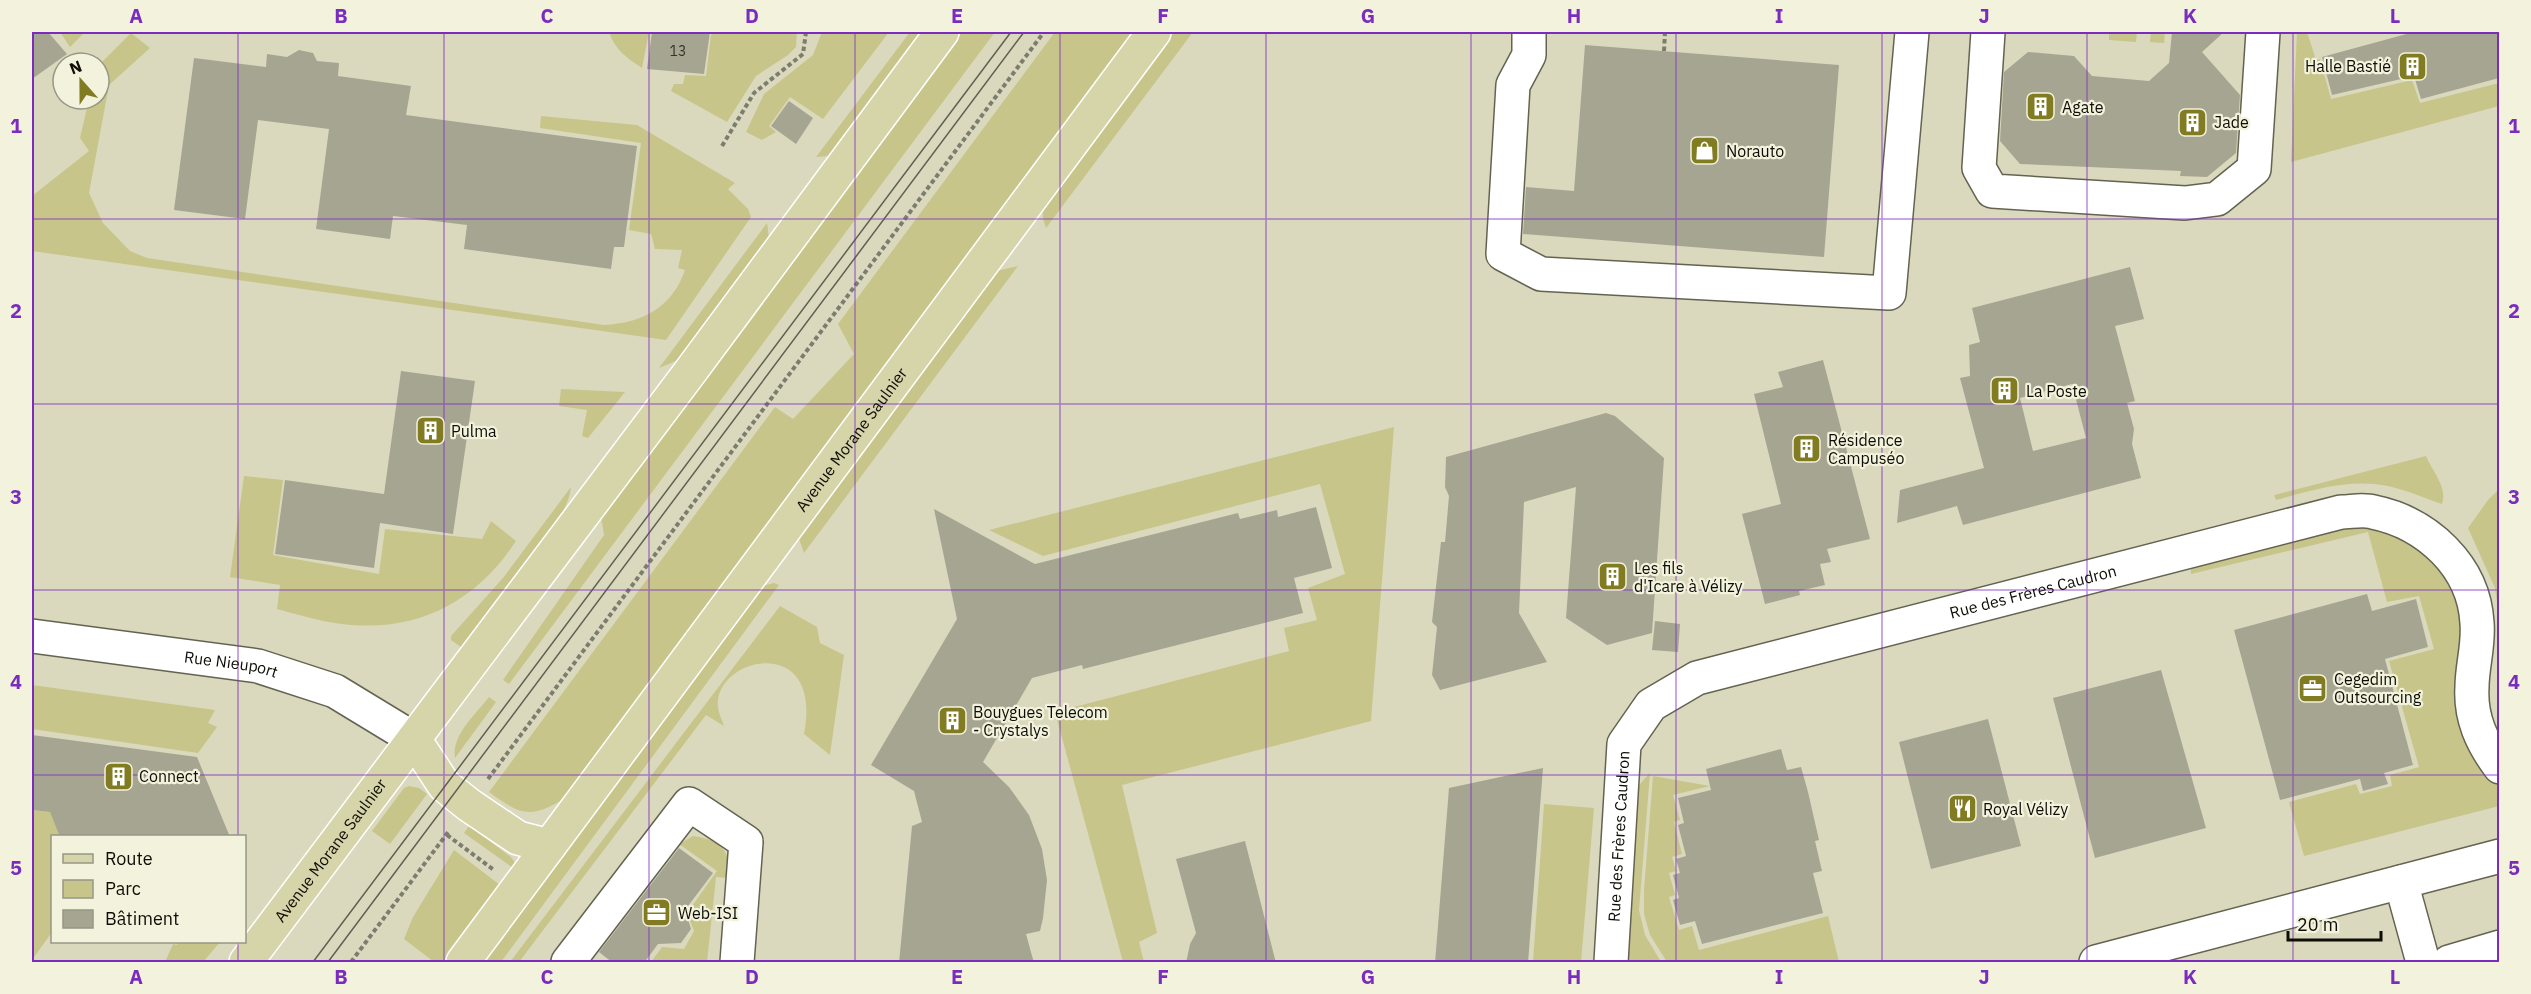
<svg xmlns="http://www.w3.org/2000/svg" width="2531" height="994" viewBox="0 0 2531 994" font-family="'IBM Plex Sans',sans-serif">
  <style>
    .built { fill: #dad9bd; fill-rule: evenodd }
    .green { fill: #c8c58a }
    .building { fill: #a6a592; fill-rule: evenodd }
    .lines { fill: none; stroke-linecap: round; stroke-linejoin: round }
    .minor-casing { stroke: #646351; stroke-width: 36 }
    .major-casing { stroke: #fff; stroke-width: 36 }
    .path { stroke: #7d7d6f; stroke-width: 4; stroke-dasharray: 4.5 3; stroke-linecap: butt }
    .minor { stroke: #fff; stroke-width: 33 }
    .major { stroke: #d6d4a9; stroke-width: 33 }
    .tram { stroke: #606053; stroke-width: 1.5 }
    .grid { fill: none; stroke: #7b2cbf; stroke-width: 1.5; stroke-opacity: 0.55 }
    .labels { text-anchor: middle; dominant-baseline: central; stroke-width: 4.5; stroke-linejoin: round; paint-order: stroke }
    .number-label { font-size: 14px; fill: #34342a }
    .poi-label { font-size: 16px; fill: #0e0e07; stroke: #f2f2dd; text-anchor: start }
    .street-label { font-size: 16px; fill: #0e0e07; stroke: #f2f2dd }
    .neatline { fill: none; stroke: #7b2cbf; stroke-width: 2 }
    .grid-label { font-size: 20px; text-anchor: middle; font-weight: bold; fill: #7b2cbf }
  </style>
  <rect width="100%" height="100%" fill="#e5e5d0"/>
  <path class="built" d="M32 32H2499V962H32ZM63 63H99V99H63ZM52 836H244V942H52Z"/>
  <path class="green" d="M60 32H85L70 47Z
    M609 32H649L642 68C627 58 615 50 609 32Z
    M717 32H797L796 47 788 55 756 76 727 122 671 91 674 84H683L685 75 706 76 711 35Z
    M822 32H889L823 119 790 97 769 126 776 132 762 140 746 132 764 94 813 55Z
    M910 32H923L836 149 828 156 816 157Z
    M962 32H995L509 684 503 680 604 535 601 516Z
    M1055 32H1135L562 800C529 820 518 813 489 792L775 407 793 419 854 354 838 324Z
    M1171 32H1193L1046 228C1040 213 1043 206 1050 192Z
    M2109 32H2137L2136 42 2109 40Z
    M2151 32H2165L2164 43 2150 42Z
    M2297 32H2307L2316 60 2320 59 2331 99 2412 80 2420 103 2499 83V106L2291 162Z
    M131 33 150 48 109 85 89 193 103 223 130 251 147 258 604 325C642 323 672 308 685 270L678 268 682 250 655 249 651 234 629 230 641 143 540 128 541 116 637 125 735 183 728 189 748 209 751 217 666 340 32 251V196L89 151 80 138 89 99H99V65Z
    M767 223 769 238 681 359 659 368Z
    M1018 266 804 553 799 539 800 532 996 271Z
    M561 389 625 392 588 438 582 436 587 410 559 406Z
    M1394 427 1371 721 1122 785 1157 933 1139 942 1144 962H1123L1055 712 1289 651 1284 628 1317 620 1308 588 1345 574 1320 484 1043 556 989 530Z
    M2426 456C2432 471 2448 487 2442 504 2424 498 2406 490 2388 486 2350 478 2312 490 2276 500L2274 495Z
    M244 476 283 480 273 555 379 574 385 529 482 539 491 521 516 541C474 605 412 635 335 623 315 620 296 614 277 609L280 585 230 577Z
    M571 487C568 526 488 613 461 647L451 640V636L503 578Z
    M2499 489V704V617L2495 588 2468 528 2488 500Z
    M2371 525 2384 530 2424 551 2455 582 2488 775 2499 786V806L2304 856 2289 802 2356 784 2360 794 2392 786 2390 775 2419 767 2389 661 2434 649 2419 596 2387 602 2368 532 2191 574V565L2350 526Z
    M774 583 779 585 501 962H478L759 587Z
    M780 606 817 627 820 643 844 655 830 755 804 734C824 631 712 657 718 708 719 714 722 720 724 726L706 715 519 962H510Z
    M32 685 215 710 208 723 217 727 198 753 32 729Z
    M489 697 496 702 455 758C451 735 477 713 489 697Z
    M1650 773 1639 910 1645 935 1661 962H1625L1638 790 1640 784Z
    M1653 776 1710 786 1673 795 1680 820 1674 822 1682 854 1672 857 1676 871 1669 873 1675 895 1669 897 1679 930 1692 926 1699 950 1828 916 1839 962H1667L1650 935 1644 914V890Z
    M409 786 419 788 427 794 390 844 372 831 404 788Z
    M1544 804 1594 808 1581 962H1533Z
    M32 810 50 812 60 836H52V932L32 960Z
    M469 826 511 857 515 863 513 868 464 833Z
    M693 836C721 840 730 850 731 878L716 877 707 962H651L662 947 684 949 694 931 687 913 717 871 679 844Z
    M454 850 500 885 443 962H434L404 939 413 917Z
    M178 942H220L203 962H165L173 944 177 945Z"/>
  <path class="building" d="M32 32H48L67 54 32 79Z
    M652 32H710L704 74 647 69Z
    M2172 32H2224L2202 52 2240 95 2236 153 2207 177 2180 176 2181 171 2020 164 2000 141 2004 72 2028 52 2074 56 2092 76 2149 81 2169 63Z
    M2414 32H2499V78L2421 99 2414 76 2332 95 2322 57Z
    M1585 45 1839 65 1824 257 1523 234 1526 187 1574 191Z
    M299 50 313 53 317 61 339 63 338 76 411 86 406 115 637 146 624 247H614L611 269 464 249 467 225 393 216 390 239 316 229 329 129 258 120 245 219 174 210 194 58 266 67 267 54 287 57Z
    M789 101 813 118 796 144 771 126Z
    M2130 267 2144 319 2115 326 2135 401 2127 403 2134 429 2132 444 2141 478 1963 525 1957 506 1897 523 1900 490 1984 468 1960 378 1970 376 1969 345 1980 342 1972 308ZM2072 384 2086 438 2033 451 2020 398Z
    M1823 360 1870 539 1827 549 1831 562 1820 564 1825 585 1799 591 1800 595 1765 604 1742 514 1781 504 1754 394 1783 387 1778 372Z
    M401 371 475 381 453 534 380 523 374 568 275 554 285 480 384 494Z
    M1606 413 1615 416 1664 458 1652 633 1607 645 1566 618 1576 487 1524 502 1519 613 1547 662 1440 690 1432 675 1437 627 1432 622 1441 542H1445L1449 496 1445 487 1446 457Z
    M1316 507 1332 568 1294 578 1303 613 1083 669 1082 665 1032 678 983 762 1009 787 1029 815 1042 849 1047 880 1043 918 1040 931 1026 934 1034 963H899L912 826 922 822 914 791 871 765 957 619 934 509 1035 564 1238 513 1240 519 1277 510 1278 517Z
    M2367 594 2372 611 2416 599 2428 647 2385 659 2413 765 2384 773 2388 784 2363 791 2360 779 2280 800 2234 630Z
    M1655 621 1680 624 1678 652 1652 650Z
    M2161 670 2206 828 2095 858 2053 698Z
    M1988 719 2021 846 1931 869 1899 742Z
    M32 735 197 757 230 837H60L50 812 32 810Z
    M1781 749 1787 770 1801 767 1808 792 1819 840 1815 841 1822 871 1813 873 1823 913 1702 944 1695 921 1680 925 1673 900 1679 898 1673 875 1680 873 1676 859 1686 856 1678 825 1684 823 1678 798 1711 790 1706 769Z
    M1543 768 1528 963H1435L1449 788Z
    M1245 841 1276 963H1186L1190 944 1196 933 1176 859Z
    M679 848 713 873 685 910 691 929 681 943 658 944 644 963H613L599 952Z"/>
  <g class="lines">
    <defs>
      <g id="minor">
        <path d="M1529 32V55L1513 85 1503 254 1541 274 1889 293 1912 32"/>
        <path d="M1988 32 1979 168 1992 191 2185 203 2217 199 2254 169 2263 32"/>
        <path id="s1" d="M32 636 258 666 335 691 414 739"/>
        <path d="M2401 882 2423 962"/>
        <path d="M568 962 689 804 746 842 737 962"/>
        <path id="s2" d="M1611 962 1624 744 1651 705 1697 678 2341 512C2351 512 2363 509 2373 512 2427 523 2474 566 2477 623 2479 645 2472 666 2472 687 2470 718 2482 743 2500 767"/>
        <path d="M2096 962 2500 856"/>
        <path d="M2449 962 2500 947"/>
      </g>
      <g id="major">
        <path d="M414 739 444 785 469 805 518 838 549 846"/>
        <path id="s3" d="M246 962 690 372 942 32"/>
        <path id="s4" d="M463 962 1154 32"/>
      </g>
    </defs>
    <use href="#minor" class="minor-casing"/>
    <use href="#major" class="major-casing"/>
    <path class="path" d="M1664 51 1665 32
      M722 146 754 93 803 54 806 32
      M488 779 1044 32
      M447 835 494 870
      M351 962 449 831"/>
    <use href="#minor" class="minor"/>
    <use href="#major" class="major"/>
    <path class="tram" d="M313 962 1011 32
      M328 962 1024 32"/>
  </g>
  <path class="grid" d="M238 32V836M444 32V962M649 32V962M855 32V962M1060 32V962M1266 32V962M1471 32V962M1676 32V962M1882 32V962M2087 32V962M2293 32V962M32 219H2500M32 404H2500M32 590H2500M32 775H2500M238 942V962"/>
  <defs>
    <symbol id="building-square" viewBox="-11 -11 22 22"><rect x="-9" y="-9" width="18" height="18" rx="4" fill="#817b21" stroke="#f2f2dd"/><path d="M-4-6H4V6H1V3H-1V6H-4ZM-2.5-4.3h1.7v1.8h-1.7ZM.8-4.3h1.7v1.8H.8ZM-2.5-1h1.7V.8h-1.7ZM.8-1h1.7V.8H.8Z" fill="#fff"/></symbol>
    <symbol id="shop-square" viewBox="-11 -11 22 22"><rect x="-9" y="-9" width="18" height="18" rx="4" fill="#817b21" stroke="#f2f2dd"/><path d="M-5-2.5h2.3a2.7 3.5 0 0 1 5.4 0H5L5.5 6h-11ZM-1.5-2.5h3a1.5 2.3 0 0 0-3 0Z" fill="#fff"/></symbol>
    <symbol id="office-square" viewBox="-11 -11 22 22"><rect x="-9" y="-9" width="18" height="18" rx="4" fill="#817b21" stroke="#f2f2dd"/><path d="M-6-3h4V-5.5h4V-3h4V5H-6ZM-1-4.5V-3h2v-1.5ZM-6 0V1H6V0Z" fill="#fff"/></symbol>
    <symbol id="restaurant-square" viewBox="-11 -11 22 22"><rect x="-9" y="-9" width="18" height="18" rx="4" fill="#817b21" stroke="#f2f2dd"/><path d="M-5-6h1v4h1v-4h1v4h1v-4h1v5L-1.5 .5V6h-2V.5L-5-1ZM5-6V6H3V1.5H1.5Q1.5-4 5-6Z" fill="#fff"/></symbol>
  </defs>
  <g fill-rule="evenodd">
    <use href="#building-square" x="2396" y="50" width="33" height="33"/>
    <use href="#building-square" x="2024" y="90" width="33" height="33"/>
    <use href="#building-square" x="2176" y="106" width="33" height="33"/>
    <use href="#shop-square" x="1688" y="134" width="33" height="33"/>
    <use href="#building-square" x="1988" y="374" width="33" height="33"/>
    <use href="#building-square" x="414" y="414" width="33" height="33"/>
    <use href="#building-square" x="1790" y="432" width="33" height="33"/>
    <use href="#building-square" x="1596" y="560" width="33" height="33"/>
    <use href="#office-square" x="2296" y="672" width="33" height="33"/>
    <use href="#building-square" x="936" y="704" width="33" height="33"/>
    <use href="#building-square" x="102" y="760" width="33" height="33"/>
    <use href="#restaurant-square" x="1946" y="792" width="33" height="33"/>
    <use href="#office-square" x="640" y="896" width="33" height="33"/>
  </g>
  <g class="labels">
    <g class="number-label">
      <text x="678" y="51">13</text>
    </g>
    <g class="poi-label">
      <text x="2391" y="66" text-anchor="end">Halle Bastié</text>
      <text x="2062" y="107">Agate</text>
      <text x="2214" y="122">Jade</text>
      <text x="1726" y="151">Norauto</text>
      <text x="2026" y="391">La Poste</text>
      <text x="451" y="431">Pulma</text>
      <text x="1828" y="440">Résidence<tspan x="1828" dy="18">Campuséo</tspan></text>
      <text x="1634" y="568">Les fils<tspan x="1634" dy="18">d'Icare à Vélizy</tspan></text>
      <text x="2334" y="679">Cegedim<tspan x="2334" dy="18">Outsourcing</tspan></text>
      <text x="973" y="712">Bouygues Telecom<tspan x="973" dy="18">- Crystalys</tspan></text>
      <text x="139" y="776">Connect</text>
      <text x="1983" y="809">Royal Vélizy</text>
      <text x="678" y="913">Web-ISI</text>
    </g>
    <g class="street-label">
      <text stroke="none"><textPath href="#s4" startOffset="651">Avenue Morane Saulnier</textPath></text>
      <text stroke="none"><textPath href="#s2" startOffset="666">Rue des Frères Caudron</textPath></text>
      <text stroke="none"><textPath href="#s1" startOffset="201">Rue Nieuport</textPath></text>
      <text stroke="none"><textPath href="#s2" startOffset="126">Rue des Frères Caudron</textPath></text>
      <text stroke="none"><textPath href="#s3" startOffset="140">Avenue Morane Saulnier</textPath></text>
    </g>
  </g>
  <rect width="2531" height="994" fill="none" stroke="#f2f2dd" stroke-width="66"/>
  <rect x="51" y="835" width="195" height="108" fill="#f2f2dd" stroke="#979787" stroke-width="1.5"/>
  <rect x="63" y="854" width="30" height="9" fill="#d6d4a9" stroke="#979787" stroke-width="1.5"/>
  <text x="105" y="865" font-size="18" fill="#0e0e07">Route</text>
  <rect x="63" y="880" width="30" height="18" fill="#c8c58a" stroke="#979787" stroke-width="1.5"/>
  <text x="105" y="895" font-size="18" fill="#0e0e07">Parc</text>
  <rect x="63" y="910" width="30" height="18" fill="#a6a592" stroke="#979787" stroke-width="1.5"/>
  <text x="105" y="925" font-size="18" fill="#0e0e07">Bâtiment</text>
  <g transform="translate(81 81) rotate(339)"><circle r="28" fill="#f2f2dd" stroke="#979787" stroke-width="1.5"/>
  <path d="M0-4.5L10 22L0 15L-10 22Z" fill="#817b21"/>
  <text y="-9" font-size="16" font-weight="bold" text-anchor="middle" fill="#0e0e07">N</text>
  </g>
  <path d="M2288 931v9h93v-9" fill="none" stroke="#0e0e07" stroke-width="3"/>
  <text x="2297" y="931" font-size="18" fill="#0e0e07" stroke="#f2f2dd" stroke-width="4.5" paint-order="stroke">20 m</text>
  <rect x="33" y="33" width="2465" height="928" class="neatline"/>
  <g class="grid-label">
    <text x="136" y="23">A</text>
    <text x="341" y="23">B</text>
    <text x="547" y="23">C</text>
    <text x="752" y="23">D</text>
    <text x="957" y="23">E</text>
    <text x="1163" y="23">F</text>
    <text x="1368" y="23">G</text>
    <text x="1574" y="23">H</text>
    <text x="1779" y="23">I</text>
    <text x="1984" y="23">J</text>
    <text x="2190" y="23">K</text>
    <text x="2395" y="23">L</text>
    <text x="16" y="133">1</text>
    <text x="2514" y="133">1</text>
    <text x="16" y="318">2</text>
    <text x="2514" y="318">2</text>
    <text x="16" y="504">3</text>
    <text x="2514" y="504">3</text>
    <text x="16" y="689">4</text>
    <text x="2514" y="689">4</text>
    <text x="16" y="875">5</text>
    <text x="2514" y="875">5</text>
    <text x="136" y="984">A</text>
    <text x="341" y="984">B</text>
    <text x="547" y="984">C</text>
    <text x="752" y="984">D</text>
    <text x="957" y="984">E</text>
    <text x="1163" y="984">F</text>
    <text x="1368" y="984">G</text>
    <text x="1574" y="984">H</text>
    <text x="1779" y="984">I</text>
    <text x="1984" y="984">J</text>
    <text x="2190" y="984">K</text>
    <text x="2395" y="984">L</text>
  </g>
</svg>
